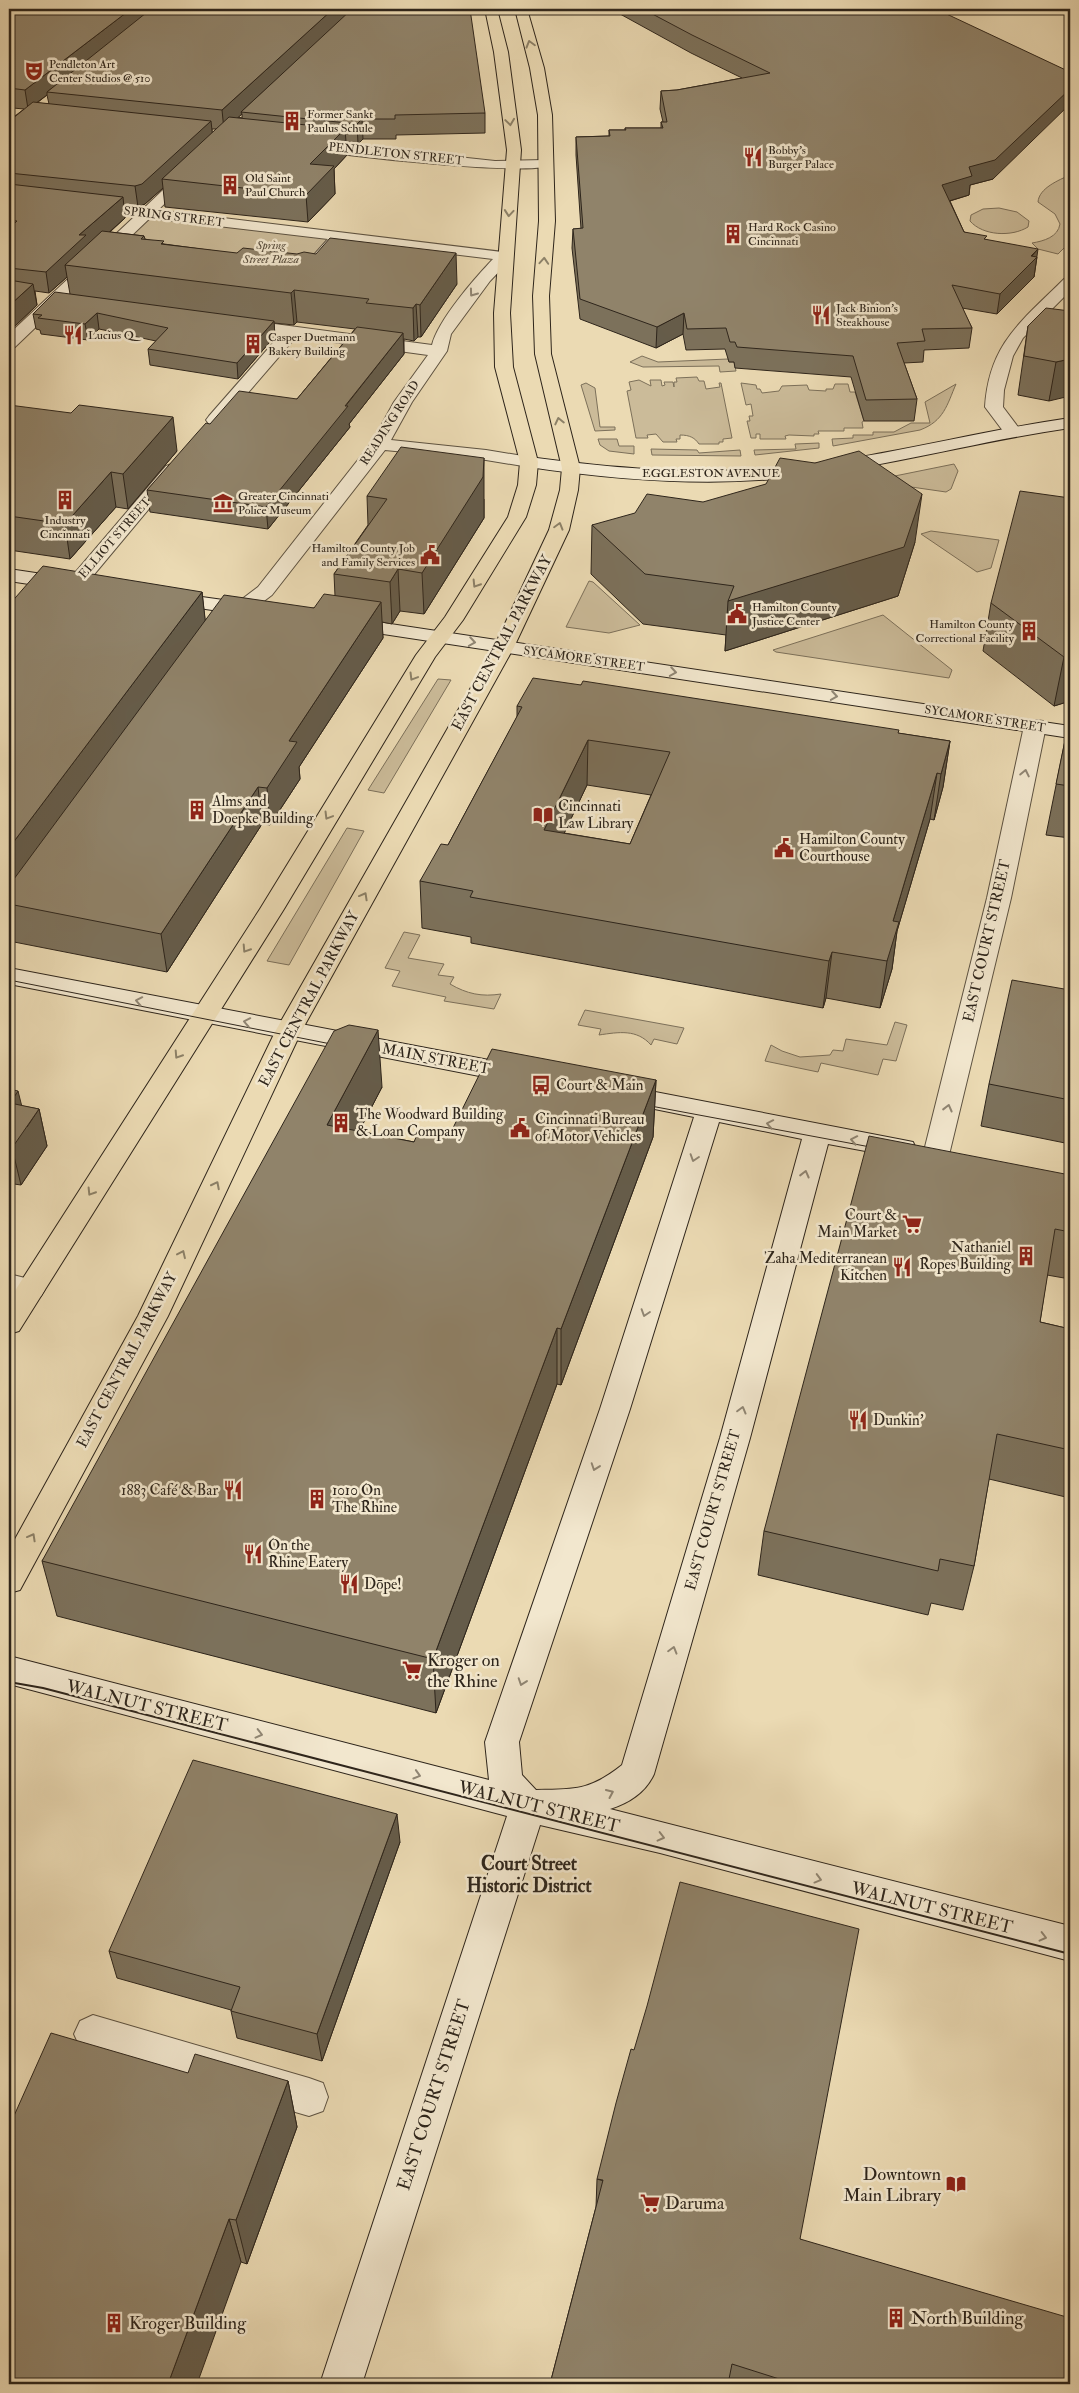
<svg xmlns="http://www.w3.org/2000/svg" width="1079" height="2393" viewBox="0 0 1079 2393" font-family="'IM FELL Double Pica',serif">
  <style>
    .green { fill: #cbbb99; stroke: #7c705a }
    .lines { fill: none; stroke-linecap: round; stroke-linejoin: round }
    .street-casing { stroke: #5d5241; stroke-width: 2 }
    .secondary-casing { stroke: #2e251b; stroke-width: 2 }
    .primary-casing { stroke: #2e251b; stroke-width: 2 }
    .street { fill: #f2e7ce; fill-rule: evenodd }
    .secondary { fill: #f2e7ce; fill-rule: evenodd }
    .primary { fill: #ebdab3; fill-rule: evenodd }
    .tram-far1 { stroke: #2e251b; stroke-width: 1 }
    .tram { stroke: #2e251b; stroke-width: 2 }
    .wall { fill: #7c715b; stroke: #2e251b; fill-rule: evenodd }
    .shaded-wall { fill: #655c4a; stroke: #2e251b }
    .building { fill: #90836a; stroke: #2e251b; fill-rule: evenodd }
    .oneway { stroke: #8c8067 }
    .oneway2 { stroke: #908674 }
    .labels { text-anchor: middle; dominant-baseline: central; stroke-width: 5; stroke-linejoin: round; paint-order: stroke }
    .far-poi-label { font-size: 12px; fill: #2e251b; stroke: #f2e7ce; text-anchor: start }
    .far-street-label { font-size: 12px; fill: #2e251b; stroke: #f2e7ce }
    .far-park-label { font-size: 12px; font-style: italic; fill: #554a3a; stroke: #f2e7ce }
    .street-label { font-size: 15px; fill: #2e251b; stroke: #f2e7ce }
    .poi-label { font-size: 15px; fill: #2e251b; stroke: #f2e7ce; text-anchor: start }
    .near-poi-label { font-size: 18px; fill: #2e251b; stroke: #f2e7ce; text-anchor: start }
    .near-street-label { font-size: 18px; fill: #2e251b; stroke: #f2e7ce }
    .near-neighbourhood-label { font-size: 19px; font-weight: bold; fill: #2e251b; stroke: #f2e7ce }
  </style>
  <rect width="100%" height="100%" fill="#ebdab3"/>
  <filter id="stains"><feTurbulence type="fractalNoise" baseFrequency=".004" numOctaves="4"/><feColorMatrix values="0 0 0 0 .2 0 0 0 0 .09 0 0 0 0 .02 0 0 0 .5 -.17"/></filter>
  <radialGradient id="worn" r=".72"><stop offset=".6" stop-color="#630" stop-opacity="0"/><stop offset="1" stop-color="#630" stop-opacity=".3"/></radialGradient>
  <path class="green" d="M1070 175V242L1058 254 1038 249 1032 243C1044 241 1058 237 1060 224L1055 214 1038 202C1039 188 1059 180 1070 175Z
    M999 208 1017 212 1029 221 1028 227C1012 237 983 236 970 221L971 215 983 209Z
    M146 214 340 236 300 279 102 255Z
    M642 356 658 362 728 359 729 362H734L736 371 720 372 719 366 643 367 630 362Z
    M697 377 699 381H704L706 389 720 387 719 383H721L732 438 723 439V442H719V444H699C695 438 690 435 680 435V439H676L677 442H663L656 434 647 435 648 438H636L627 391 631 390 629 382 639 380 651 386 650 380H661L662 386 665 385 664 382H673L674 387V382H677L676 378Z
    M586 383 595 388 600 427H615V430L595 431 581 385Z
    M741 383 756 385 757 389H760L762 393 779 391 782 386 807 385 809 390 826 391V389H833L835 384H848L850 392H855L864 421 862 422 863 428H844V431H818L819 434H814V436L789 435 785 436 786 439H760V434H756V438H751L747 421H750L749 416H753L751 404 746 405Z
    M956 384C947 405 944 421 920 430L833 446 832 439 853 438V435H873V432H894L911 423H930L925 402Z
    M598 439H617L619 446H634V454L609 451 600 445Z
    M819 443V448L755 455 754 450 796 449 795 444Z
    M651 449 697 450 699 453 740 450 741 456 652 455Z
    M954 464 958 471 951 489 946 492 870 481Z
    M931 531 999 540 991 568 977 572 921 534Z
    M589 581 593 582 640 625 609 633 566 627Z
    M883 615 952 670 949 678 776 652 773 650Z
    M438 679 451 680 384 793 368 790Z
    M347 828 364 831 289 965 267 961Z
    M404 932 420 935 408 958 444 964 438 975 454 977 450 984C467 994 482 997 501 994L494 1009 444 1001 446 997 392 986 400 971 385 968Z
    M585 1010 684 1028 677 1044 654 1039 651 1045C637 1029 619 1032 599 1035L601 1029 578 1025Z
    M895 1022 907 1025 896 1061 883 1059 878 1075 821 1063 818 1072 765 1061 771 1045 782 1051 800 1057 830 1055 833 1050 843 1051 846 1039 887 1045Z"/>
  <g class="lines">
    <defs>
      <path id="street" d="M309 141 495 161 545 160 552 164C543 178 330 155 304 148L302 145Z
        M191 167 196 168 198 171 196 174 158 210 511 253 513 256 511 259 490 281 451 334 447 351 412 402 391 440 486 450 529 457 535 458 538 462 535 466 529 467 486 460 385 450 272 595 231 626 224 628 217 626 214 622 217 618 258 587 372 442 394 402 428 355 296 337 221 424H209L206 420 209 416 280 335 231 328 229 324 231 320 237 319 432 345C438 320 475 278 493 259L344 241 317 270H305L303 267 328 239 150 218 15 347 9 348V334L134 217 128 215 125 212 128 209H143L186 168Z
        M1070 277V291L1023 338 1013 356 1004 390 1003 407 1021 431 1018 435H1006L985 407C989 343 1022 321 1064 279Z
        M172 464 178 466 181 470 178 474 82 589 75 591 68 589 65 585 68 581 166 466Z
        M1035 720 1043 721 1046 726 1011 898 949 1155 946 1162 936 1164 926 1162 923 1155 987 898 1024 726 1027 721Z
        M9 1274 41 1282 45 1289 41 1296 31 1300 9 1294Z
        M93 2015 309 2078 323 2083 328 2097 323 2111 309 2116 93 2053 80 2047 74 2034 80 2021Z"/>
      <path id="secondary" d="M1070 418V428C971 442 874 471 775 479 693 486 610 479 529 467L523 466 520 462 523 458 529 457C610 468 693 475 775 468 874 460 971 432 1070 418Z
        M9 569 69 578 76 580 79 584 76 588 69 590 9 581Z
        M166 592 252 604 259 606 262 610 259 614 252 616 159 602 156 598 159 594Z
        M344 617 1070 726V738L337 627 334 623 337 619Z
        M9 968 520 1066 529 1069 533 1075 529 1081 520 1084 9 984Z
        M619 1085 903 1140 913 1142 916 1149 913 1156 903 1158 828 1144 750 1438 654 1774C646 1792 629 1803 610 1809L1070 1926V1961L660 1853 540 1825 362 2384H320L507 1816 9 1684V1656L489 1780 485 1742 600 1409 694 1117 610 1100 606 1094 610 1088ZM719 1122 802 1139 720 1438 622 1765C589 1791 576 1789 536 1790L522 1775 519 1742 630 1409Z"/>
      <path id="primary" d="M485 9H497L508 52 521 150 510 313 513 367 538 462 536 485 526 517 463 620 435 657 284 909 19 1331 9 1334V1300L260 909 416 655 445 617 508 517 518 485 520 462 495 367 494 313 507 150 494 52Z
        M515 9H527L544 68 552 115 555 221 549 296 551 354 580 468 578 490 569 530 514 647 302 1030 168 1316 20 1590 9 1593V1550L138 1316 276 1030 494 647 549 530 560 490 562 468 535 354 533 296 539 221 538 115 530 68Z"/>
    </defs>
    <use href="#street" class="street-casing"/>
    <use href="#secondary" class="secondary-casing"/>
    <use href="#primary" class="primary-casing"/>
    <use href="#street" class="street"/>
    <use href="#secondary" class="secondary"/>
    <use href="#primary" class="primary"/>
    <path class="tram-far1" d="M9 980 341 1046
      M365 1051 493 1076
      M640 1104 881 1149"/>
    <path class="tram" d="M9 1682 43 1688 1070 1954"/>
  </g>
  <path class="wall" d="M9 9 485 113V133L396 135V139H363L358 144 346 143 347 155 334 169 335 194 308 222 165 207 163 188 145 204 138 207 124 205 125 218 110 232 144 236 145 239 164 244 457 284 421 337H418L414 341 404 339V354L349 424 350 427 268 529 150 512 147 490 210 424 297 399 355 329 297 322 294 325 274 323 275 336 238 379 150 365 148 349 156 341 99 329 88 340 41 334 40 330 36 329 33 314 70 294 67 277 49 293 35 291 37 305 14 327 9 326ZM47 95 49 104 37 103ZM13 108 24 109 15 116ZM242 114V118L238 117ZM212 129H216L212 133Z
    M611 9H936L993 179 970 185 969 195 950 201 964 232 1037 257 1034 277 997 314 962 308 972 328 969 348 924 350 923 362 904 363 917 399 914 421H864L851 377 735 368 734 362H729L725 349 686 350 683 334 656 348 580 319 572 248 573 229H581L576 155V137L609 136V130H625V128H661V122H663L660 109 661 91 677 90 742 78 691 53Z
    M1070 311 1049 401 1018 395 1028 326Z
    M9 405 177 451 128 509 116 507 70 559 9 550Z
    M367 496 484 499V518L424 614 400 611 392 624 382 622 383 638 299 767 300 779 270 825 262 824 167 972 9 941V904L202 592 205 620 314 608 335 596 334 574 368 525Z
    M1070 498V701L1054 706 983 651 991 603Z
    M592 525 915 542 898 596 725 651 726 635 643 624 591 574Z
    M581 685 950 741 943 787 934 820 930 819 897 931 892 969 880 1008 826 998 823 1008 471 943V937L422 928 420 881 448 845 517 717V706ZM587 785 651 795 630 844 564 833Z
    M1070 716V838L1046 835Z
    M1070 990V1144L981 1126 989 1084Z
    M656 1080 653 1137 561 1385 557 1384 436 1713 57 1616 42 1561 382 1087 359 1131 414 1142 450 1134Z
    M9 1089 22 1106 39 1109 47 1146 21 1185 14 1184 9 1192Z
    M1070 1175V1252L1064 1278 1047 1275 1040 1322 1070 1329V1498L989 1479 974 1566 963 1610 931 1603 928 1615 758 1575 764 1531Z
    M1070 1530V1560H1066Z
    M400 1842 322 2061 237 2038 231 2011V2010L117 1978 109 1951Z
    M188 2073 288 2081 297 2127 247 2264 241 2262Z
    M597 2179 800 2239 1070 2384H550L596 2207Z"/>
  <path class="shaded-wall" d="M131 9H157L47 92V95L28 109 25 90Z
    M333 9H354L241 112 242 114 224 130 222 110Z
    M1070 89V104L993 179 970 185 969 195 939 204 942 185 969 167Z
    M12 100 15 119 9 125V103Z
    M362 119 363 139 358 144 357 124Z
    M211 121 213 140 162 179 163 188 145 204 138 207 135 186Z
    M345 129 347 155 334 169 335 194 308 222 306 195 310 164Z
    M123 197 125 218 88 251 65 265 67 277 49 293 46 272 79 235Z
    M1038 249 1034 277 997 314 1000 294Z
    M456 253 457 284 421 337 420 305Z
    M33 284 37 305 14 327 10 305Z
    M294 290 297 322 294 325 291 293Z
    M416 304 418 337 414 341 413 308Z
    M97 313 99 329 88 340 85 324Z
    M684 313 683 334 656 348 657 327Z
    M274 321 275 336 238 379 237 363Z
    M403 333 404 354 349 424 350 427 268 529 266 507Z
    M1070 359V396L1049 401 1056 362Z
    M173 417 177 451 128 509 123 474Z
    M484 458V518L424 614 422 573Z
    M111 472 116 507 70 559 65 524Z
    M922 494 915 542 898 596 725 651 728 601Z
    M398 569 400 611 392 624 390 582Z
    M202 592 206 627 9 896V848Z
    M381 602 383 638 299 767 300 779 270 825 267 788 289 741Z
    M1070 655V701L1054 706 1064 657Z
    M588 740 587 785 544 876V830Z
    M950 741 943 787 934 820 941 774Z
    M937 773 930 819 897 931 892 969 880 1008 893 921Z
    M258 787 262 824 167 972 161 934Z
    M832 952 826 998 823 1008 829 961Z
    M378 1030 382 1087 333 1182 327 1125Z
    M656 1080 653 1137 561 1385V1329Z
    M18 1091 27 1127 39 1109 47 1146 21 1185 12 1148 10 1103Z
    M9 1161 14 1184 9 1192Z
    M557 1328V1384L436 1713 433 1659Z
    M397 1814 400 1842 322 2061 317 2034Z
    M288 2081 297 2127 247 2264 236 2220Z
    M229 2219 241 2262 197 2384H168Z"/>
  <path class="building" d="M9 9H131L25 90 9 88Z
    M151 9H333L222 110 47 92Z
    M352 9H470L485 113 395 115V119H362L357 124 241 112Z
    M643 9H936L1070 72V89L995 160 969 167 972 176 942 185 964 232 987 236 984 239 1038 249 1031 256 1037 257 1000 294 952 285 972 328 922 329 925 341 897 343 917 399 866 400 853 356 737 347 735 342H730L726 328 687 329 684 313 657 327 580 299 573 229 583 228 576 137 610 136 609 130H626L625 128H663L661 122H667L661 91 677 90 770 73 692 35Z
    M33 102 211 121 142 184 135 186 9 173V119H12Z
    M229 117 345 129 310 164 334 166 306 195 162 179Z
    M9 184 123 197 79 235H86L46 272 9 268V229L17 221 9 220Z
    M102 231 144 236 141 239 164 241 161 244 237 253 243 248 297 254 304 252 316 254 330 238 456 253 420 305 416 304 413 308 366 303 369 299 294 290 291 293 65 265Z
    M9 280 33 284 10 305H9Z
    M55 292 274 321 237 363 148 349 168 328 97 313 85 324 38 318 42 315 33 314Z
    M1046 308 1070 311V359L1056 362 1024 356 1028 326Z
    M357 327 403 333 345 406H348L266 507 147 490 197 433 206 423 210 424 239 391 297 399Z
    M9 405 71 413 79 405 173 417 123 474 111 472 65 524 9 516Z
    M401 447 484 458 483 477 422 573 398 569 390 582 334 574 387 499 367 496Z
    M859 451 922 494 904 547 728 601 734 586 645 574 592 525 635 513 647 494 703 502 766 484 780 458 815 463Z
    M1020 491 1070 498V655L1064 657 991 603Z
    M43 566 202 592 9 848V605Z
    M324 594 381 602 289 741 297 742 267 788 258 787 161 934 9 904V884L11 883 224 595 314 608Z
    M533 678 581 685 583 681 899 730 898 733 950 741 941 774 937 773 893 921 899 922 887 961 832 952 829 961 470 897 473 891 420 881 441 844 448 845 522 707 517 706ZM588 740 670 752 630 844 544 830Z
    M1070 716V786L1056 784Z
    M1012 980 1070 990V1100L989 1084Z
    M349 1025 378 1030 327 1125 414 1142 419 1130 450 1134 492 1049 656 1080 561 1329 557 1328 433 1659 42 1561 334 1031Z
    M9 1089 18 1091 10 1103 39 1109 12 1148H9Z
    M869 1136 1070 1175V1232L1055 1229 1040 1322 1070 1329V1450L997 1434 974 1566 940 1559 938 1571 764 1531Z
    M193 1760 397 1814 317 2034 231 2011 240 1987 109 1951Z
    M680 1882 859 1929 800 2239 1070 2318V2384H795L732 2364 728 2384H550L603 2180 597 2179 616 2103 631 2049 634 2050 647 2006Z
    M51 2033 188 2073 195 2054 288 2081 236 2220 229 2219 168 2384H9V2127Z"/>
  <defs><path id="oneway-chevron" d="M-2-3.5L2.5 0L-2 3.5" fill="none" stroke-width="1.6" stroke-linecap="round" stroke-linejoin="round" transform="scale(1.25)"/></defs>
  <g class="oneway">
    <use href="#oneway-chevron" transform="translate(530 44) rotate(-106)"/>
    <use href="#oneway-chevron" transform="translate(510 122) rotate(82)"/>
    <use href="#oneway-chevron" transform="translate(509 213) rotate(95)"/>
    <use href="#oneway-chevron" transform="translate(544 261) rotate(-86)"/>
    <use href="#oneway-chevron" transform="translate(559 421) rotate(-103)"/>
    <use href="#oneway-chevron" transform="translate(559 526) rotate(-74)"/>
    <use href="#oneway-chevron" transform="translate(476 584) rotate(122)"/>
    <use href="#oneway-chevron" transform="translate(413 677) rotate(121)"/>
    <use href="#oneway-chevron" transform="translate(328 816) rotate(121)"/>
    <use href="#oneway-chevron" transform="translate(364 896) rotate(-61)"/>
    <use href="#oneway-chevron" transform="translate(246 949) rotate(123)"/>
    <use href="#oneway-chevron" transform="translate(178 1055) rotate(123)"/>
    <use href="#oneway-chevron" transform="translate(216 1185) rotate(-63)"/>
    <use href="#oneway-chevron" transform="translate(91 1192) rotate(122)"/>
    <use href="#oneway-chevron" transform="translate(182 1254) rotate(-65)"/>
    <use href="#oneway-chevron" transform="translate(32 1537) rotate(-61)"/>
  </g>
  <g class="oneway2">
    <use href="#oneway-chevron" transform="translate(473 293) rotate(126)"/>
    <use href="#oneway-chevron" transform="translate(472 642) rotate(9)"/>
    <use href="#oneway-chevron" transform="translate(673 672) rotate(9)"/>
    <use href="#oneway-chevron" transform="translate(834 696) rotate(9)"/>
    <use href="#oneway-chevron" transform="translate(1025 773) rotate(-78)"/>
    <use href="#oneway-chevron" transform="translate(139 1001) rotate(-169)"/>
    <use href="#oneway-chevron" transform="translate(247 1022) rotate(-169)"/>
    <use href="#oneway-chevron" transform="translate(948 1108) rotate(-76)"/>
    <use href="#oneway-chevron" transform="translate(770 1124) rotate(-169)"/>
    <use href="#oneway-chevron" transform="translate(854 1140) rotate(-169)"/>
    <use href="#oneway-chevron" transform="translate(694 1158) rotate(108)"/>
    <use href="#oneway-chevron" transform="translate(805 1174) rotate(-76)"/>
    <use href="#oneway-chevron" transform="translate(645 1313) rotate(108)"/>
    <use href="#oneway-chevron" transform="translate(742 1410) rotate(-75)"/>
    <use href="#oneway-chevron" transform="translate(595 1467) rotate(109)"/>
    <use href="#oneway-chevron" transform="translate(673 1650) rotate(-74)"/>
    <use href="#oneway-chevron" transform="translate(522 1682) rotate(109)"/>
    <use href="#oneway-chevron" transform="translate(259 1734) rotate(14)"/>
    <use href="#oneway-chevron" transform="translate(417 1775) rotate(17)"/>
    <use href="#oneway-chevron" transform="translate(610 1793) rotate(-24)"/>
    <use href="#oneway-chevron" transform="translate(661 1837) rotate(14)"/>
    <use href="#oneway-chevron" transform="translate(818 1879) rotate(15)"/>
    <use href="#oneway-chevron" transform="translate(1043 1937) rotate(14)"/>
  </g>
  <defs>
    <symbol id="theatre-bare" viewBox="-9 -9 18 18"><path d="M-5-5.5Q0-4 5-5.5V0Q5 5 0 6Q-5 5-5 0ZM-3.3-2.5H-1v1.5H-3.3ZM1-2.5H3.3v1.5H1ZM-2.8 1Q0 5.5 2.8 1Z" fill="#8f2418" stroke="#f2e7ce" stroke-width="2.5" paint-order="stroke"/></symbol>
    <symbol id="building-bare" viewBox="-9 -9 18 18"><path d="M-4-6H4V6H1V3H-1V6H-4ZM-2.5-4.3h1.7v1.8h-1.7ZM.8-4.3h1.7v1.8H.8ZM-2.5-1h1.7V.8h-1.7ZM.8-1h1.7V.8H.8Z" fill="#8f2418" stroke="#f2e7ce" stroke-width="2.5" paint-order="stroke"/></symbol>
    <symbol id="restaurant-bare" viewBox="-9 -9 18 18"><path d="M-5-6h1v4h1v-4h1v4h1v-4h1v5L-1.5 .5V6h-2V.5L-5-1ZM5-6V6H3V1.5H1.5Q1.5-4 5-6Z" fill="#8f2418" stroke="#f2e7ce" stroke-width="2.5" paint-order="stroke"/></symbol>
    <symbol id="museum-bare" viewBox="-9 -9 18 18"><path d="M0-6L6-3V-2H-6V-3ZM-5-1h2V3h-2ZM-1-1h2V3h-2ZM3-1h2V3H3ZM-6 4H6V6H-6Z" fill="#8f2418" stroke="#f2e7ce" stroke-width="2.5" paint-order="stroke"/></symbol>
    <symbol id="civic-bare" viewBox="-9 -9 18 18"><path d="M-.6-6.5H3V-4.5H.6V-3L4-1V1h2V6H-6V1h2V-1L-.6-3ZM-1.2 2.5V6h2.4V2.5Z" fill="#8f2418" stroke="#f2e7ce" stroke-width="2.5" paint-order="stroke"/></symbol>
    <symbol id="library-bare" viewBox="-9 -9 18 18"><path d="M-6-4Q-3-5.5-.7-3.5V5Q-3 3-6 4ZM6-4Q3-5.5 .7-3.5V5Q3 3 6 4Z" fill="#8f2418" stroke="#f2e7ce" stroke-width="2.5" paint-order="stroke"/></symbol>
    <symbol id="bus-bare" viewBox="-9 -9 18 18"><path d="M-5-6H5V4H4V6H2V4H-2V6H-4V4H-5ZM-3.5-4V0h7V-4ZM-3.5 1.2v1.5H-2V1.2ZM2 1.2v1.5H3.5V1.2Z" fill="#8f2418" stroke="#f2e7ce" stroke-width="2.5" paint-order="stroke"/></symbol>
    <symbol id="supermarket-bare" viewBox="-9 -9 18 18"><path d="M-6-5.5h2.5l.6 2H6L4.5 2H-2.5L-4.4-4H-6ZM-1.5 3.2a1.3 1.3 0 1 0 .1 0ZM3 3.2a1.3 1.3 0 1 0 .1 0Z" fill="#8f2418" stroke="#f2e7ce" stroke-width="2.5" paint-order="stroke"/></symbol>
  </defs>
  <g fill-rule="evenodd">
    <use href="#theatre-bare" x="20" y="57" width="28" height="28"/>
    <use href="#building-bare" x="278" y="107" width="28" height="28"/>
    <use href="#restaurant-bare" x="739" y="143" width="28" height="28"/>
    <use href="#building-bare" x="216" y="171" width="28" height="28"/>
    <use href="#building-bare" x="719" y="220" width="28" height="28"/>
    <use href="#restaurant-bare" x="807" y="301" width="28" height="28"/>
    <use href="#restaurant-bare" x="59" y="321" width="28" height="28"/>
    <use href="#building-bare" x="239" y="330" width="28" height="28"/>
    <use href="#building-bare" x="51" y="486" width="28" height="28"/>
    <use href="#museum-bare" x="209" y="489" width="28" height="28"/>
    <use href="#civic-bare" x="416" y="541" width="28" height="28"/>
    <use href="#civic-bare" x="723" y="600" width="28" height="28"/>
    <use href="#building-bare" x="1015" y="617" width="28" height="28"/>
    <use href="#building-bare" x="183" y="796" width="28" height="28"/>
    <use href="#library-bare" x="529" y="801" width="28" height="28"/>
    <use href="#civic-bare" x="770" y="834" width="28" height="28"/>
    <use href="#bus-bare" x="527" y="1071" width="28" height="28"/>
    <use href="#building-bare" x="327" y="1109" width="28" height="28"/>
    <use href="#civic-bare" x="506" y="1114" width="28" height="28"/>
    <use href="#supermarket-bare" x="898" y="1210" width="28" height="28"/>
    <use href="#building-bare" x="1012" y="1242" width="28" height="28"/>
    <use href="#restaurant-bare" x="888" y="1253" width="28" height="28"/>
    <use href="#restaurant-bare" x="844" y="1406" width="28" height="28"/>
    <use href="#restaurant-bare" x="219" y="1476" width="28" height="28"/>
    <use href="#building-bare" x="303" y="1485" width="28" height="28"/>
    <use href="#restaurant-bare" x="239" y="1540" width="28" height="28"/>
    <use href="#restaurant-bare" x="335" y="1570" width="28" height="28"/>
    <use href="#supermarket-bare" x="398" y="1656" width="28" height="28"/>
    <use href="#library-bare" x="942" y="2170" width="28" height="28"/>
    <use href="#supermarket-bare" x="636" y="2189" width="28" height="28"/>
    <use href="#building-bare" x="882" y="2304" width="28" height="28"/>
    <use href="#building-bare" x="100" y="2309" width="28" height="28"/>
  </g>
  <g class="labels">
    <g class="far-poi-label">
      <text x="49" y="64">Pendleton Art<tspan x="49" dy="14">Center Studios @ 510</tspan></text>
      <text x="307" y="114">Former Sankt<tspan x="307" dy="14">Paulus Schule</tspan></text>
      <text x="768" y="150">Bobby’s<tspan x="768" dy="14">Burger Palace</tspan></text>
      <text x="245" y="178">Old Saint<tspan x="245" dy="14">Paul Church</tspan></text>
      <text x="748" y="227">Hard Rock Casino<tspan x="748" dy="14">Cincinnati</tspan></text>
      <text x="836" y="308">Jack Binion’s<tspan x="836" dy="14">Steakhouse</tspan></text>
      <text x="88" y="335">Lucius Q</text>
      <text x="268" y="337">Casper Duetmann<tspan x="268" dy="14">Bakery Building</tspan></text>
      <text x="238" y="496">Greater Cincinnati<tspan x="238" dy="14">Police Museum</tspan></text>
      <text x="65" y="520" text-anchor="middle">Industry<tspan x="65" dy="14">Cincinnati</tspan></text>
      <text x="415" y="548" text-anchor="end">Hamilton County Job<tspan x="415" dy="14">and Family Services</tspan></text>
      <text x="752" y="607">Hamilton County<tspan x="752" dy="14">Justice Center</tspan></text>
      <text x="1014" y="624" text-anchor="end">Hamilton County<tspan x="1014" dy="14">Correctional Facility</tspan></text>
    </g>
    <g class="far-street-label">
      <text transform="translate(396 154) rotate(6)">PENDLETON STREET</text>
      <text transform="translate(174 217) rotate(7)">SPRING STREET</text>
      <text transform="translate(390 423) rotate(-57)">READING ROAD</text>
      <text x="711" y="473">EGGLESTON AVENUE</text>
      <text transform="translate(115 538) rotate(-49)">ELLIOT STREET</text>
      <text transform="translate(584 659) rotate(8)">SYCAMORE STREET</text>
      <text transform="translate(985 719) rotate(9)">SYCAMORE STREET</text>
    </g>
    <g class="far-park-label">
      <text x="271" y="245">Spring<tspan x="271" dy="14">Street Plaza</tspan></text>
    </g>
    <g class="street-label">
      <text transform="translate(502 643) rotate(-62)">EAST CENTRAL PARKWAY</text>
      <text transform="translate(987 941) rotate(-77)">EAST COURT STREET</text>
      <text transform="translate(309 999) rotate(-62)">EAST CENTRAL PARKWAY</text>
      <text transform="translate(436 1059) rotate(11)">MAIN STREET</text>
      <text transform="translate(127 1360) rotate(-62)">EAST CENTRAL PARKWAY</text>
      <text transform="translate(713 1510) rotate(-74)">EAST COURT STREET</text>
    </g>
    <g class="poi-label">
      <text x="212" y="801">Alms and<tspan x="212" dy="17">Doepke Building</tspan></text>
      <text x="558" y="806">Cincinnati<tspan x="558" dy="17">Law Library</tspan></text>
      <text x="799" y="839">Hamilton County<tspan x="799" dy="17">Courthouse</tspan></text>
      <text x="556" y="1085">Court &amp; Main</text>
      <text x="356" y="1114">The Woodward Building<tspan x="356" dy="17">&amp; Loan Company</tspan></text>
      <text x="535" y="1119">Cincinnati Bureau<tspan x="535" dy="17">of Motor Vehicles</tspan></text>
      <text x="897" y="1215" text-anchor="end">Court &amp;<tspan x="897" dy="17">Main Market</tspan></text>
      <text x="1011" y="1247" text-anchor="end">Nathaniel<tspan x="1011" dy="17">Ropes Building</tspan></text>
      <text x="887" y="1258" text-anchor="end">Zaha Mediterranean<tspan x="887" dy="17">Kitchen</tspan></text>
      <text x="873" y="1420">Dunkin'</text>
      <text x="218" y="1490" text-anchor="end">1883 Café &amp; Bar</text>
      <text x="332" y="1490">1010 On<tspan x="332" dy="17">The Rhine</tspan></text>
      <text x="268" y="1545">On the<tspan x="268" dy="17">Rhine Eatery</tspan></text>
      <text x="364" y="1584">Dōpe!</text>
    </g>
    <g class="near-poi-label">
      <text x="427" y="1660">Kroger on<tspan x="427" dy="21">the Rhine</tspan></text>
      <text x="941" y="2174" text-anchor="end">Downtown<tspan x="941" dy="21">Main Library</tspan></text>
      <text x="665" y="2203">Daruma</text>
      <text x="911" y="2318">North Building</text>
      <text x="129" y="2323">Kroger Building</text>
    </g>
    <g class="near-street-label">
      <text transform="translate(147 1706) rotate(14)">WALNUT STREET</text>
      <text transform="translate(539 1807) rotate(14)">WALNUT STREET</text>
      <text transform="translate(932 1908) rotate(14)">WALNUT STREET</text>
      <text transform="translate(434 2095) rotate(-72)">EAST COURT STREET</text>
    </g>
    <g class="near-neighbourhood-label">
      <text x="529" y="1864">Court Street<tspan x="529" dy="22">Historic District</tspan></text>
    </g>
  </g>
  <rect width="1079" height="2393" fill="none" stroke="#ebdab3" stroke-width="30"/>
  <rect x="10" y="10" width="1059" height="2373" fill="none" stroke="#2e251b" stroke-width="2.5"/>
  <rect x="15" y="15" width="1049" height="2363" fill="none" stroke="#2e251b"/>
  <rect width="100%" height="100%" filter="url(#stains)"/>
  <rect width="100%" height="100%" fill="url(#worn)"/>
</svg>
